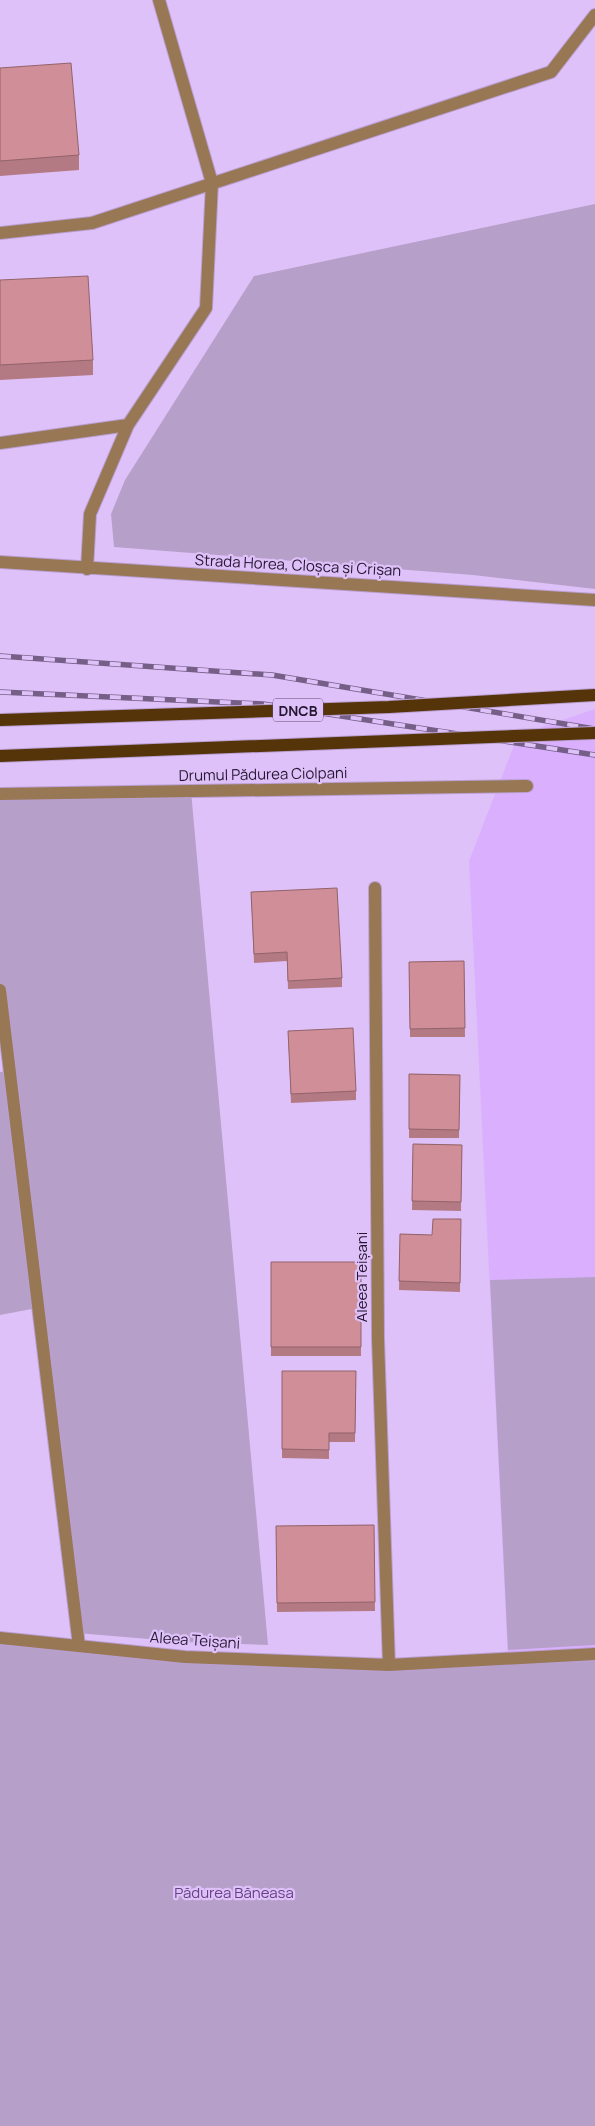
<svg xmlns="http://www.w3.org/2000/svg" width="595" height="2126" viewBox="0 0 595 2126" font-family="Manrope,sans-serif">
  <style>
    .built { fill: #dab0fe }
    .green { fill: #b6a0c9 }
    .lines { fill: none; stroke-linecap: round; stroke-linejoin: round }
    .minor-casing { stroke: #ba9fd2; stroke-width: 14 }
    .minor { stroke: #977754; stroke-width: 12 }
    .rail-casing { stroke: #755f87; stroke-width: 5.5 }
    .rail { stroke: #dfc1fa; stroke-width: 4; stroke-dasharray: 11; stroke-linecap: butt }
    .major-bridge-casing { stroke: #ba9fd2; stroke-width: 14; stroke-linecap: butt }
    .major-bridge { stroke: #543408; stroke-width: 12 }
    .wall { fill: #b37a83 }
    .building { fill: #d08e98; stroke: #92636a }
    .labels { text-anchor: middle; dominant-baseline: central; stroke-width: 4.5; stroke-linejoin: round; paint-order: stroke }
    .shield { fill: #dfc1fa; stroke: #5d496d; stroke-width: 1 }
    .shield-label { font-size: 14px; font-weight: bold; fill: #251631 }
    .street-label { font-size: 15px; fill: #251631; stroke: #dfc1fa }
    .park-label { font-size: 15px; fill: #674183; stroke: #dfc1fa }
  </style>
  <rect width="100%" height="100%" fill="#dfc1fa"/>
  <path class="built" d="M595 709V1654L508 1660 469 861 518 735Z"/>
  <path class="green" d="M595 204V589L473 575 114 547 111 514 125 480 254 276Z
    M191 791 268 1645 184 1642 77 1633 37 1308 0 1315V1072L8 1071 0 990V794Z
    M595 1277V1645L508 1650 490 1280Z
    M0 1638 389 1665 595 1652V2126H0Z"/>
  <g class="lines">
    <defs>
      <path id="minor" d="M0 233 92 223 551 72 595 15
        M0 443 128 425
        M0 562 595 600
        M87 569 90 514 128 425 206 308 212 183 159 0
        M0 794 527 786
        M375 888 378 1339 389 1665
        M0 990 79 1646
        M0 1638 185 1657 389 1665 595 1654"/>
    </defs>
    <use href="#minor" class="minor-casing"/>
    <use href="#minor" class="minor"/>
    <defs>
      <path id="rail" d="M0 656 272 675 595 729
        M0 692 263 704 595 755"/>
    </defs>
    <use href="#rail" class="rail-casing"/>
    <use href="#rail" class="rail"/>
    <defs>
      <path id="major-bridge" d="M0 720 389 707 595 695
        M0 756 595 733"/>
    </defs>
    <use href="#major-bridge" class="major-bridge-casing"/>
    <use href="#major-bridge" class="major-bridge"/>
  </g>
  <path class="wall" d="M0 68 79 155V170L0 176Z
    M0 280 93 360V375L0 380Z
    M251 892 342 978V987L288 989 287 961 254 963Z
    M464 961 465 1037H410L409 962Z
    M288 1031 356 1091V1100L291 1103Z
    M409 1074 460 1075 459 1138H409Z
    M413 1144 462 1145 461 1211 412 1210Z
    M461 1219 460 1292 399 1290 400 1234 432 1235Z
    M271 1262H361V1356H271Z
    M282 1371H356L355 1442H329V1459L282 1458Z
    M374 1525 375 1611 277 1612 276 1526Z"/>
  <path class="building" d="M71 63 79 155 0 161V68Z
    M88 276 93 360 0 365V280Z
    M337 888 342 978 288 981 287 952 254 954 251 892Z
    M464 961 465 1028 410 1029 409 962Z
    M353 1028 356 1091 291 1094 288 1031Z
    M409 1074 460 1075 459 1130 409 1129Z
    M413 1144 462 1145 461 1202 412 1201Z
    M433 1219H461L460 1283 399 1281 400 1234 432 1235Z
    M271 1262H361V1347H271Z
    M282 1371H356L355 1433H329V1450L282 1449Z
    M374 1525 375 1602 277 1603 276 1526Z"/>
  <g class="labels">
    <rect class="shield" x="273" y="698.5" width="50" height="23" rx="4"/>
    <g class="shield-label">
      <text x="298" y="710">DNCB</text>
    </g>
    <g class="street-label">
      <text transform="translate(298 565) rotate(3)">Strada Horea, Cloșca și Crișan</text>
      <text transform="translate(263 774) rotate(-1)">Drumul Pădurea Ciolpani</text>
      <text transform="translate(361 1277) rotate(-90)">Aleea Teișani</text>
      <text transform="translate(195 1640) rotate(4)">Aleea Teișani</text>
    </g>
    <g class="park-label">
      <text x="234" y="1892">Pădurea Băneasa</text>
    </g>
  </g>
</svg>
